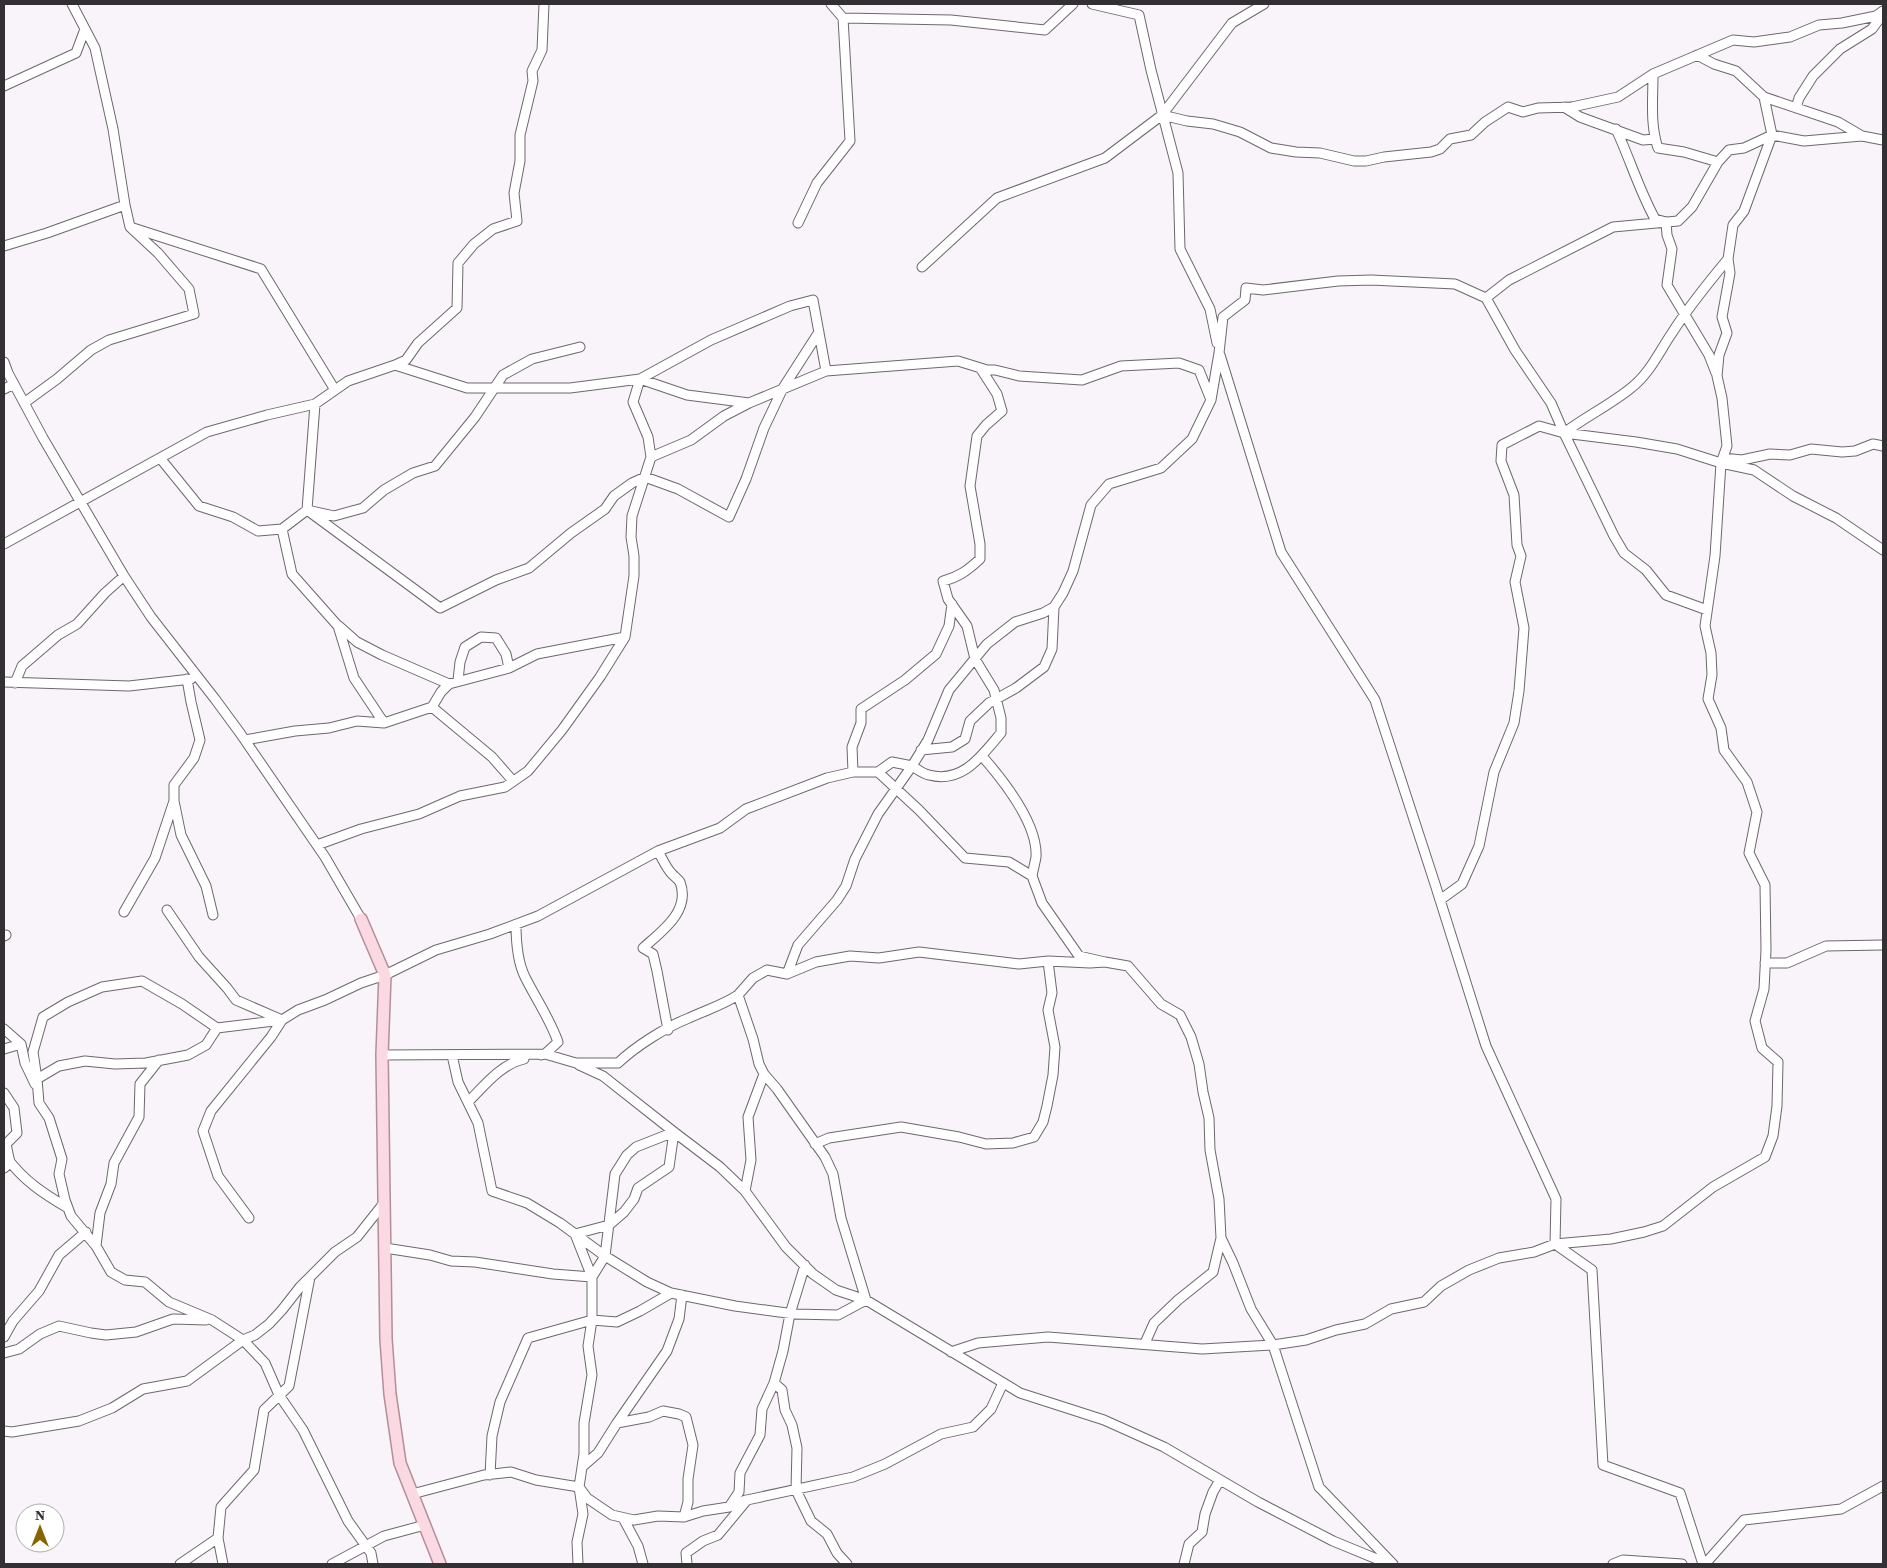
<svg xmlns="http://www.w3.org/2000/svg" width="1887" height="1568" viewBox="0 0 1887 1568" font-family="'Source Serif 4',serif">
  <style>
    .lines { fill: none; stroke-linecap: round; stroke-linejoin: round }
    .minor-casing { stroke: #6d686d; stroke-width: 11 }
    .major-casing { stroke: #b38e98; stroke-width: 14 }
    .minor { stroke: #fff; stroke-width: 9 }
    .major { stroke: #fbd9e2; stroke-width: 11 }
  </style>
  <rect width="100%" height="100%" fill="#f9f4f9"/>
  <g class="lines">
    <defs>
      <path id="minor" d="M1092 4 1139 15 1151 70 1178 173 1180 249 1210 309 1217 343
        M843 18 951 20 1045 30 1073 4
        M1697 55 1714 64 1736 71 1764 97 1838 122 1862 136 1883 140
        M1653 74C1653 99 1650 125 1658 148L1684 152 1718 162 1729 150 1744 148 1772 135 1804 141 1862 136
        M4 86 76 53 85 29
        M1564 107 1580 117 1643 140 1655 139
        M1796 108 1799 98 1813 76 1840 49 1872 29 1883 14
        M1162 115 1187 121 1213 124 1240 132 1271 148 1296 152 1320 153 1354 161H1366L1384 157 1431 152 1440 149 1450 139 1471 135 1485 122 1508 107 1523 112 1538 108 1572 107 1618 97 1653 74 1733 40 1754 42 1790 37 1819 25 1842 23 1876 16 1883 11
        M1616 129C1630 159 1639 190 1655 219L1666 222 1667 235 1672 249 1667 285 1709 355 1716 373
        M125 205 130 227 261 269 335 390
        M798 223 817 183 850 141 843 18 831 4
        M4 246 47 233 125 205 113 129 95 48 72 4
        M922 267 997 198 1105 158 1162 115 1232 23 1264 4
        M1486 298 1509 280 1613 227 1678 221 1692 207 1718 162
        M1220 355 1281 552 1375 700 1435 884 1486 1046 1556 1199 1555 1244 1592 1270 1603 1465 1680 1493 1703 1564
        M4 362 8 373 43 438 124 576 151 617 215 699 240 733 325 857 361 919
        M395 365 406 360 418 343 457 308 458 263 474 244 493 229 517 221 514 193 520 161V135L533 81 532 71 542 50 544 4
        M4 389 14 384
        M24 403 57 379 91 350 109 340 194 314 189 289 158 253 130 227
        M315 404 307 510 440 608 496 580 529 568 571 533 605 509 614 496 632 483 645 477 678 489 729 517 746 479 764 428 783 388 819 332
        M1564 433C1585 417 1610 405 1631 388 1650 373 1659 352 1672 333 1689 306 1708 283 1728 259
        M651 457 691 440 724 416 749 403
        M160 458 199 506 233 517 258 531 282 529 292 574 338 626 354 678 384 723 432 707 441 692 449 684 509 668 537 654 625 637
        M1723 458 1742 460 1770 454 1790 455 1811 449 1842 452 1855 451 1873 444 1883 446
        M282 529 307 510 334 516 363 508 384 490 413 473 435 466 475 417 503 375 532 359 580 347
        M4 544 207 432 267 415 315 404 348 381 395 365 467 388H570L640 379 711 340 790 306 813 300 826 371 958 361 987 370H995L1019 376 1082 380 1121 366 1179 363 1199 370 1211 400
        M339 626 357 642 382 655 449 684
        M187 679 191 702 200 740 194 758 174 785V801L181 835 206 886 213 915
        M458 680 460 662 465 647 481 637 496 638 506 654 509 668
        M4 682 129 686 191 679
        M15 683 22 666 58 635 77 624 105 593 124 576
        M432 707 492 757 513 781
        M245 740 295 731 329 728 357 721 384 723
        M921 750 952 747 965 739 970 721 989 703 1016 688 1044 667 1052 649 1054 607
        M982 756C1003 780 1038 824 1036 857 1035 863 1033 870 1032 876
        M853 772 852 747 861 723V709L905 680 936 654 949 626 952 604
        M317 845 361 829 419 814 460 796 505 787 528 771 562 730 600 677 625 637 634 576V556L631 537 632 516 651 457 648 437 633 402 640 379 687 395 749 403 826 371
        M658 851C662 858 666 868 672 874 675 877 678 879 680 882 691 911 662 931 643 948L653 954 657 971 668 1030
        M1440 900 1462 884 1479 846 1494 772 1514 723 1519 691 1524 628 1515 582 1521 556 1517 545 1514 495 1501 461 1502 445 1539 426 1564 433 1614 536 1624 553 1646 570 1666 595 1707 610
        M167 910 199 957 227 988 236 1000 282 1020
        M124 912 155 858 174 801
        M516 924C516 942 517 961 525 977 536 999 550 1019 558 1042L545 1054 541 1055
        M4 936 6 935
        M1105 962 1128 966 1161 1004 1180 1015 1191 1037 1199 1064 1203 1092 1209 1118 1210 1150 1219 1199 1221 1238
        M1765 963H1787L1826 946 1883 945
        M787 974 798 945 837 900 846 886 855 859 878 814 912 766C917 769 923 774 929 775 963 784 982 755 1001 733V718L994 690 975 659 967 626 948 599 943 581C959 577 968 570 980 559V544L970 486 977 436 986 425 1002 411 997 394 981 369
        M738 995 753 978 767 970 787 974 816 962 850 956 879 958 919 952 1019 964 1048 961 1090 963 1105 962 1079 956 1042 903 1032 876 1009 862 965 858 919 810 878 772
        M282 1020 217 1028 182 1004 142 981 102 987 68 1002 43 1017 33 1052 37 1079 39 1103 49 1118 62 1159 59 1174 65 1200 71 1216 96 1246 111 1272 125 1280 145 1282 169 1302 212 1320 243 1340 255 1335 269 1324 282 1310 300 1287 335 1252 357 1237 384 1203
        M4 1029 21 1044 4 1049
        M21 1044 25 1063 35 1084
        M382 1055 545 1054 576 1063H618C636 1046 666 1027 689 1018 706 1010 723 1005 738 995L753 1039 759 1064 764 1074 777 1089 825 1157 833 1174 841 1218 866 1300 1020 1393 1104 1420 1164 1447 1258 1502 1333 1541 1389 1564
        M452 1055 458 1082 478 1123 492 1191 527 1203 560 1223 605 1256 647 1282 671 1293 735 1306 794 1314 838 1315 866 1300 836 1290 813 1274 786 1247 745 1191 720 1167 674 1132 603 1076 579 1065
        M37 1079 59 1066 85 1061 115 1064 146 1063 188 1055 206 1045 217 1028
        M4 1093 14 1108 17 1133 6 1144 10 1163 4 1168
        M468 1102C484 1086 501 1064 524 1059
        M815 1144 829 1138 901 1127 959 1137 986 1144 1013 1143 1034 1137 1043 1122 1047 1106 1053 1075 1055 1047 1048 1010 1052 993 1048 961
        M7 1158C24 1181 44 1194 68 1208
        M745 1191 751 1160 748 1117 764 1074
        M249 1218 218 1176 203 1131 211 1111 271 1037 282 1020 298 1010 325 1000 361 983 385 975 436 950 490 934 538 916 658 851 720 828 746 809 827 778 853 772H878L892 762 912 766 928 740 949 690 987 644 1015 622 1043 613 1054 607 1063 593 1073 571 1091 505 1109 484 1161 468 1192 439 1211 400 1219 353 1223 317 1245 300 1246 288 1263 290 1338 281 1371 280 1455 284 1486 298 1515 350 1551 403 1564 433 1636 442 1677 449 1721 463 1754 470 1793 496 1836 518 1883 550
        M96 1246 100 1213 111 1184 114 1163 139 1117 140 1084 159 1060
        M385 1248 430 1255 451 1261 475 1262 553 1274 592 1277 575 1234 609 1225 624 1212 634 1199 638 1188 669 1167 674 1132 636 1147 627 1155 615 1174 605 1256 592 1277V1320L588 1346 592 1375 584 1423V1454L579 1487 583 1514 577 1542 578 1564
        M4 1337 13 1321 39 1291 59 1255 86 1232
        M1145 1343 1154 1323 1178 1300 1213 1272 1221 1238 1233 1263 1251 1309 1273 1345 1306 1340 1336 1330 1365 1324 1391 1309 1424 1302 1441 1286 1469 1270 1499 1258 1534 1252 1555 1244 1611 1239 1644 1232 1663 1226 1713 1187 1765 1157 1773 1136 1777 1106 1778 1062 1762 1048 1755 1021 1764 989 1766 950 1765 885 1749 853 1757 812 1747 782 1724 750 1721 728 1708 699 1712 675 1711 653 1705 626 1715 556 1721 463 1727 446 1722 398 1717 376 1719 355 1727 333 1722 317 1730 273 1728 259 1733 225 1744 211 1772 135 1764 97
        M951 1352 978 1343 1048 1337 1202 1349 1273 1345 1319 1487 1393 1564
        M4 1353 19 1349 40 1334 59 1326 91 1333 106 1335 136 1332 173 1319 206 1320
        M774 1383 783 1351 790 1314 805 1265
        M617 1423 649 1417 663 1411 679 1414 686 1417 693 1445 688 1479V1502L684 1517
        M4 1431 12 1432 79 1421 112 1408 143 1389 187 1381 243 1340 265 1363 279 1395 303 1430 348 1521 371 1553 373 1564
        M583 1466 598 1453 617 1423 667 1351 679 1319 682 1295
        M490 1475 492 1436 500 1402 528 1338 592 1320 617 1322 640 1311 671 1293
        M412 1494 484 1475 511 1472 536 1480 579 1487 587 1498 612 1515 634 1520 658 1516 684 1517 703 1511 729 1507 746 1500
        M729 1507 739 1492 740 1473 760 1435 762 1409 774 1383 782 1390 785 1410 792 1425 797 1448 796 1490 811 1521 827 1534 837 1553 847 1564
        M623 1518 638 1546 643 1564
        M180 1564 218 1538
        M223 1564 218 1538 221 1507 254 1470 264 1410 289 1386 310 1277
        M332 1564 384 1536 425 1525
        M687 1564 686 1553 703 1541 718 1535 747 1500 853 1477 885 1464 941 1434 973 1427 991 1409 1003 1383
        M1184 1564 1189 1544 1202 1532 1205 1514 1213 1492 1220 1480
        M1613 1564 1623 1560 1682 1564
        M1705 1564 1744 1520 1841 1509 1883 1486"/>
      <path id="major" d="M361 919 385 975 382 1055 386 1339 390 1394 400 1463 440 1564"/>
    </defs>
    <use href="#minor" class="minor-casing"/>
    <use href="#major" class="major-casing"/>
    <use href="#minor" class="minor"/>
    <use href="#major" class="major"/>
  </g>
  <rect width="1887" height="1568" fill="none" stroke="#323032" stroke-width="10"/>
  <g transform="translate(40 1528)"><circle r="24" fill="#ffffff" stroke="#adacad"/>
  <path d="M0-4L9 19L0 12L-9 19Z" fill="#866400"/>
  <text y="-8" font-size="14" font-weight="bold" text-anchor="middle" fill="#323032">N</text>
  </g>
</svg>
